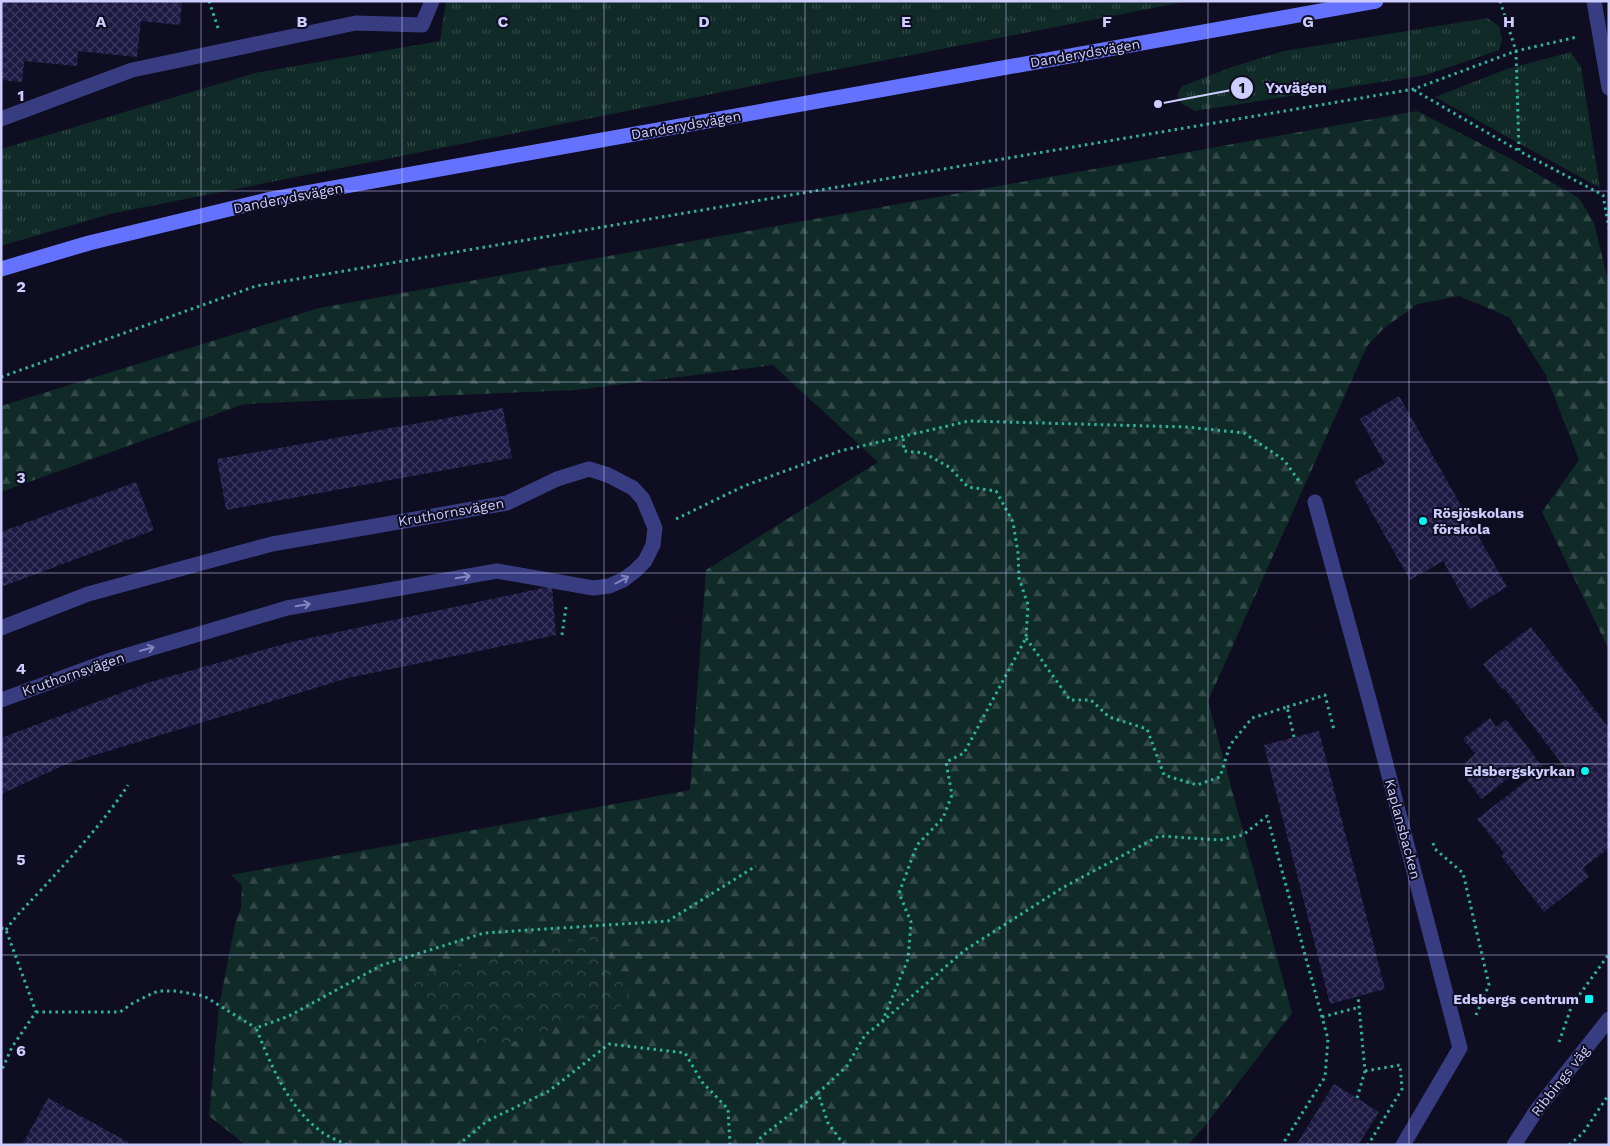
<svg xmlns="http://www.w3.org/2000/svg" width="1610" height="1146" viewBox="0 0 1610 1146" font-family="'Work Sans',sans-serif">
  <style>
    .grass { fill: url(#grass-tufts) }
    .forest { fill: url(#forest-firs) }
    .park { fill: url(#park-crowns) }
    .building { fill: url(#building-cross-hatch) }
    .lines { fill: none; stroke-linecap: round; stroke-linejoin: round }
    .path { stroke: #2db39c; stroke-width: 3; stroke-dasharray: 2.5 4; stroke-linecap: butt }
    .lane { stroke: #383d81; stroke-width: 15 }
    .street { stroke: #383d81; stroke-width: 15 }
    .secondary { stroke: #6472ff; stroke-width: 15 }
    .oneway { stroke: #8285c0 }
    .grid { fill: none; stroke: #cdcdff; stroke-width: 1; stroke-opacity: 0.55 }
    .poi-dot { fill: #00f8f5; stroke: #0e0d21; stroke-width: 2 }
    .labels { text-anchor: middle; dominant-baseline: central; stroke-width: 4; stroke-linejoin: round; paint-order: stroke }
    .street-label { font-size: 14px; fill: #cdcdff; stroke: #0e0d21 }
    .poi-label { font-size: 14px; font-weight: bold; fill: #cdcdff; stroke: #0e0d21; text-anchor: end }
    .grid-label { font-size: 16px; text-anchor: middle; font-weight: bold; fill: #cdcdff; stroke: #0e0d21; stroke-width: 4; stroke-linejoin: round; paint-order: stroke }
    .leader { fill: none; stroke: #cdcdff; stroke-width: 2 }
    .callout-dot { fill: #cdcdff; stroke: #0e0d21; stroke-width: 2 }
    .mark-label { font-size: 15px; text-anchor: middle; font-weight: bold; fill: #111 }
    .callout-label { font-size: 15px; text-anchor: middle; font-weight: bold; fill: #cdcdff; stroke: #0e0d21; stroke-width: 4; stroke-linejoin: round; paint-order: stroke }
  </style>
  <defs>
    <pattern id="grass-tufts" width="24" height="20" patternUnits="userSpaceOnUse" patternTransform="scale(1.25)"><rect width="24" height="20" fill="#102b27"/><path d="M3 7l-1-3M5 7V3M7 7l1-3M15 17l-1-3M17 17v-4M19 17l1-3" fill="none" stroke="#324947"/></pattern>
    <pattern id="forest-firs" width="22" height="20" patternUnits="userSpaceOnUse" patternTransform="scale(1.25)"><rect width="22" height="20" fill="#102b27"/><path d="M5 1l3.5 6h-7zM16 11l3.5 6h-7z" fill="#324947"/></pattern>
    <pattern id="park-crowns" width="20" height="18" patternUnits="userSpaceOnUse" patternTransform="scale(1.25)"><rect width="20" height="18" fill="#102b27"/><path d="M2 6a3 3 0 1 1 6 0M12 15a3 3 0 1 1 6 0" fill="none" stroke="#324947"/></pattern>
    <pattern id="building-cross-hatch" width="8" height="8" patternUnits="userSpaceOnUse" patternTransform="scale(1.25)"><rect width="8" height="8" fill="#1d1942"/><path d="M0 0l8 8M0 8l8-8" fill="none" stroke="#3d395e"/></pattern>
  </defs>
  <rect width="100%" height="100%" fill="#0e0d21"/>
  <path class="grass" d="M446 1H1189L752 86 110 214 1 246V149L255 73 440 41Z
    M1487 18 1499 26 1502 40 1499 50 1426 75 1195 111 1182 104 1177 95 1182 86 1232 67 1284 51Z
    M1571 52 1581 67 1600 188 1435 97 1507 69Z"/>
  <path class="forest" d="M1417 111 1511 159 1579 198 1594 223 1609 285V650L1542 512 1579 460 1546 375 1509 317 1459 296 1418 304 1384 328 1367 346 1208 701 1292 1013 1204 1127 1188 1145H246L209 1116 219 1007 235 924 241 908 242 885 231 875 690 790 706 570 878 462 773 365 576 390 244 404 1 492V406L319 308Z"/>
  <path class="park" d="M597 935 632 1002 480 1053 404 979Z"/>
  <path class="building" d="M1 1H182L180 25 141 21 137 57 78 51 77 66 24 61 22 82 1 80Z
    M1399 396 1507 587 1470 609 1443 561 1410 580 1354 481 1385 464 1360 419Z
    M503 408 512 458 226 510 217 459Z
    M136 482 154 530 1 587V532Z
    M552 586 556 635 348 678 69 763 1 794V738L147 683 291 642Z
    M1531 627 1609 728V848L1583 868 1589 877 1544 912 1501 856 1504 853 1477 819 1530 778 1522 768 1481 799 1467 779 1474 774 1465 763 1475 754 1463 739 1490 718 1496 727 1506 719 1552 779 1565 768 1504 688 1502 689 1483 664Z
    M1319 731 1385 989 1330 1004 1264 745Z
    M1334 1084 1379 1112 1358 1145H1296Z
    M48 1098 128 1142 126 1145H27L23 1143Z"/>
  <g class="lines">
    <path class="path" d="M209 1 218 28
      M1500 1 1516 51 1519 151 1603 195 1609 228
      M1414 90 1519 151
      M1 377 256 286 1414 89 1516 51 1577 37
      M676 519 744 486 840 451 969 421 1186 427 1244 433 1284 460 1301 484
      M562 635 566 607
      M1026 638 1070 700H1091L1109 717 1147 729 1164 775 1197 785 1220 777 1230 745 1252 718 1287 707 1294 737
      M1287 707 1325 695 1334 730
      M1433 843 1435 849 1463 873 1489 985 1476 1015
      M1 928 6 930 36 1012 12 1047 1 1072
      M6 930C17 914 29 903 42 889 72 856 104 822 128 785
      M36 1012H120L133 1003 153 993 159 991H176L204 996 256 1028
      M1322 1017 1360 1007
      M882 1022 965 950 1062 888 1159 836 1220 840 1243 835 1267 816 1328 1039 1325 1077 1282 1145
      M1559 1042 1572 1005 1609 954
      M1365 1071 1400 1065 1402 1089 1368 1145
      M1357 1098 1365 1071 1358 996
      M347 1145C338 1140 327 1137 319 1130 287 1105 271 1065 256 1028L289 1016 382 965 484 933 668 921 756 866
      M458 1145 487 1121 549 1091 609 1044 685 1053 702 1082 728 1109 730 1145
      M757 1145 761 1137 818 1093
      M844 1145 828 1123 818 1093 847 1066 865 1035 882 1022 908 959 911 922 899 893 917 845 943 818 952 795 946 762 964 753 1026 638 1028 605 1019 578 1018 553 1013 522 996 491 968 487 949 467 924 453 904 451 903 436
      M1569 1145 1583 1133 1609 1094"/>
    <path class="lane" d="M1 119 132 70 356 23 422 25 432 1"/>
    <path class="street" d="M1594 1 1609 88
      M1315 502 1370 703 1460 1048 1403 1145
      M1 628 88 594 272 544 507 503 557 479 589 469 608 475 633 488 643 499 655 528 653 545 645 561 635 571 623 580 609 586 593 588 497 571 287 608 108 661 1 700
      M1514 1145 1536 1111 1609 1019"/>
    <path class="secondary" d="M1 269 89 243 267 200 1376 1"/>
  </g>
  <defs><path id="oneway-shaft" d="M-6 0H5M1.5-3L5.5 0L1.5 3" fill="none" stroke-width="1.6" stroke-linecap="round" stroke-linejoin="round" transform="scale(1.25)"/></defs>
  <g class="oneway">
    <use href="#oneway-shaft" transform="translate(463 577) rotate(-10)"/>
    <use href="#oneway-shaft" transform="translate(622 580) rotate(-28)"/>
    <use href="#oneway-shaft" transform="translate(303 605) rotate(-10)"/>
    <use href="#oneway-shaft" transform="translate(147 649) rotate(-16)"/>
  </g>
  <path class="grid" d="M201 1V1145M402 1V1145M604 1V1145M805 1V1145M1006 1V1145M1208 1V1145M1409 1V1145M1 191H1609M1 382H1609M1 573H1609M1 764H1609M1 955H1609"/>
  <g class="poi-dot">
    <circle cx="1423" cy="521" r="5"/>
    <circle cx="1585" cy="771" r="5"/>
    <rect x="1584" y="994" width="10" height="10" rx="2.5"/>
  </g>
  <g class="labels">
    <g class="street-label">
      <text transform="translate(1085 53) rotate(-10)">Danderydsvägen</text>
      <text transform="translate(686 125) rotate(-10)">Danderydsvägen</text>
      <text transform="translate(288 198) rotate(-11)">Danderydsvägen</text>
      <text transform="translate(451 512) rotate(-10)">Kruthornsvägen</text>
      <text transform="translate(73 674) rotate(-19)">Kruthornsvägen</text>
      <text transform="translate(1403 829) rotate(75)">Kaplansbacken</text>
      <text transform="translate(1560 1081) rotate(-52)">Ribbings väg</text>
    </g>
    <g class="poi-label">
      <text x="1433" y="513" text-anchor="start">Rösjöskolans<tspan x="1433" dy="16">förskola</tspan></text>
      <text x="1575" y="771">Edsbergskyrkan</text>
      <text x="1579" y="999">Edsbergs centrum</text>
    </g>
  </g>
  <g class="grid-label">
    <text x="101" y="27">A</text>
    <text x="302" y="27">B</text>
    <text x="503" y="27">C</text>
    <text x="704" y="27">D</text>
    <text x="906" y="27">E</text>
    <text x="1107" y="27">F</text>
    <text x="1308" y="27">G</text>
    <text x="1509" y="27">H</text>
    <text x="21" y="101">1</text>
    <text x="21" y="292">2</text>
    <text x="21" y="483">3</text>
    <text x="21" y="674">4</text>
    <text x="21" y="865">5</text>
    <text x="21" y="1056">6</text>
  </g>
  <path class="leader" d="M1158 104L1242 88"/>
  <g class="callout-dot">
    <circle cx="1158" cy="104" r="5"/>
    <circle cx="1242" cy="88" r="12"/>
  </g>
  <g class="mark-label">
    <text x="1242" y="93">1</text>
  </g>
  <g class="callout-label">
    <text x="1296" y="93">Yxvägen</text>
  </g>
  <rect width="1610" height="1146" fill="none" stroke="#cdcdff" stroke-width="5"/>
</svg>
